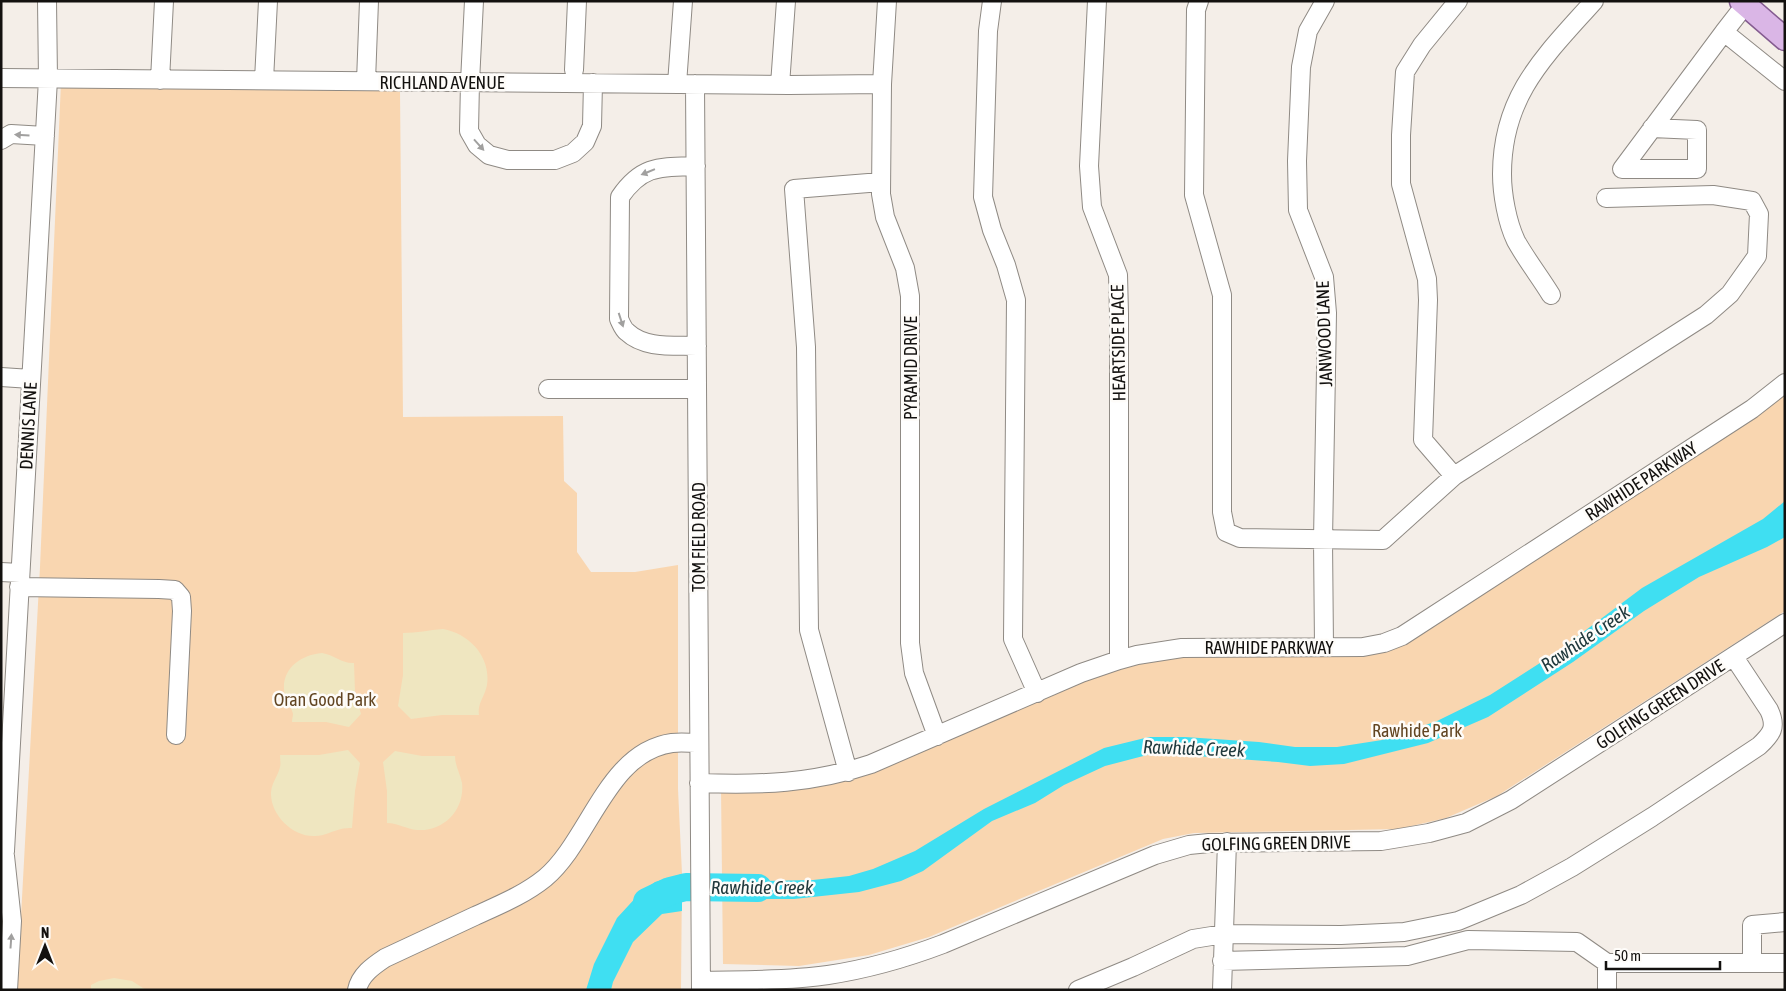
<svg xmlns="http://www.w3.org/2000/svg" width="1786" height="991" viewBox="0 0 1786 991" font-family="'Asap Condensed',sans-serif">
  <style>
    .green { fill: #f9d6b0 }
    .sand { fill: #efe6c0 }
    .water { fill: #3fdff2 }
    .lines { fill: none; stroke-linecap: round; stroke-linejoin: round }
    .river { stroke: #3fdff2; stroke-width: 28 }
    .minor-casing { stroke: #8f8a84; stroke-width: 20 }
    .major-casing { stroke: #845c90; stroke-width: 25 }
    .minor { stroke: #fff; stroke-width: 18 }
    .major { stroke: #dab6e6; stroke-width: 22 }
    .oneway { fill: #a1a09f }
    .labels { text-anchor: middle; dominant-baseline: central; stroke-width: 5; stroke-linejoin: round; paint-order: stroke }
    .street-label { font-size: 18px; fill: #13110f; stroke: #fefcf9 }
    .park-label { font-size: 18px; fill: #624522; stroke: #fefcf9 }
    .water-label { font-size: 19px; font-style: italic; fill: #20393d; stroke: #fefcf9 }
  </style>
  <rect width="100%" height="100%" fill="#f4eee8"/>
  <path class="green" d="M61 82 400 91 403 417 563 416 564 481 577 493V552L591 572H635L678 565V789L682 874 681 990H17L40 567Z
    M1785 392V611L1497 796 1446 818 1399 829 1194 833 1163 839 929 937 869 955 799 966 723 964 721 788 801 785 1118 663 1181 652 1369 649Z"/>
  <path class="sand" d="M443 629C470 634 491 657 487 685 485 696 477 704 479 715H442L411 719 398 706 403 675V633C417 633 429 630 443 629Z
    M322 653C334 655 343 664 354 663L355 692 361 714 349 727 326 722H292C292 719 293 716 293 714 292 708 286 702 285 696 279 671 299 655 322 653Z
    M348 750 360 763 355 791 352 828C349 828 344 828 341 829 332 831 325 836 315 836 293 837 270 815 271 792 272 782 278 776 280 767 281 764 280 759 280 755H319Z
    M395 751 422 756H455C455 766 460 773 462 783 465 809 444 832 417 830 406 829 398 823 387 823V791L383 762Z
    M114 978 132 981 146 990H91V985L99 981Z"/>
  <path class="water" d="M1785 501V537L1767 547 1699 577 1644 611 1573 662 1488 717 1428 743 1344 764 1310 766 1278 762 1197 756 1171 753 1151 754 1105 766 1064 785 1035 803 992 821 923 871 901 881 859 892 794 899H722V877L761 881 813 880 849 876 873 869 915 851 984 809 1104 748 1149 737H1185L1259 742 1295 747H1337L1382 740 1437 721 1490 695 1554 654 1642 588 1763 519Z
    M682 874V911L662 914 633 942 613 982 611 990H586L594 964 617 918 640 893 655 882Z"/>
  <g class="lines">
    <path class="river" d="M647 902 670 891 686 887 758 888"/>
    <defs>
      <path id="minor" d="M474 1 470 82 469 131 477 145 489 155 508 160H555L573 153 585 142 592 126 593 83
        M887 1 882 84 881 194 885 217 905 268 910 296V643L914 673 937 736
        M992 1 988 31 983 197 992 230 1006 265 1016 300 1013 639 1037 693
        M1097 1 1089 166 1092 207 1118 275 1119 314V660
        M1199 1 1196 10 1194 195 1222 295V512L1226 532 1240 538 1383 540 1454 476 1706 315 1730 294 1757 256 1759 214 1752 201 1713 195 1606 198
        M1745 5 1724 32 1785 81
        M574 70 577 1
        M1 78 789 85 882 84
        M160 80 164 1
        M264 80 268 1
        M366 81 369 1
        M677 84 683 1
        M695 84 701 990
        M780 85 786 1
        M1652 128 1697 130V169H1622L1724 32
        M1 140 11 134 45 136
        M696 166C660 167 642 165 620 197L619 319C621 323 623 329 627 332 645 349 674 345 697 346
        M1551 295C1540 277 1526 259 1516 241 1507 222 1502 194 1502 174 1502 95 1545 56 1594 1
        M1 377 31 379
        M548 389H697
        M1454 476 1423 440 1428 300 1427 279 1401 184V135L1405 72 1422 45 1458 1
        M1 572 20 573
        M19 587 159 589 175 590 181 597 182 611 176 735
        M1324 647 1323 540 1327 313 1324 277 1298 210 1297 161 1301 67 1308 31 1325 1
        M848 772 809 630 806 347 794 189 881 182
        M699 783C762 785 811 784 871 764L1081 673 1119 660 1137 655 1182 648 1363 647 1384 643 1402 636 1752 409 1785 383
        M5 856 12 921 8 990
        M1 870 5 851 48 79 47 1
        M1222 961 1407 956 1468 940 1577 942 1607 963
        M1752 963V925L1785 922
        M701 981C743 980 786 981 828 975 868 969 906 958 943 944L1155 855 1189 845 1209 843 1381 841 1429 833 1466 823 1511 800 1785 623
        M357 990C360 975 373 966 385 958 415 944 445 930 475 916 499 905 524 895 545 878 590 840 607 752 672 743 681 742 690 743 699 743
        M1078 990 1133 967 1193 939 1224 934 1341 935 1404 932 1458 921 1521 895 1572 867 1652 817 1759 746C1772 734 1777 727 1769 710L1734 657
        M1222 990 1227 842
        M1607 990V963H1785"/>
      <path id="major" d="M1741 1 1785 39"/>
    </defs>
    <use href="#minor" class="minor-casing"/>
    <use href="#major" class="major-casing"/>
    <use href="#minor" class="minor"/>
    <use href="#major" class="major"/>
  </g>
  <defs><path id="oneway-solid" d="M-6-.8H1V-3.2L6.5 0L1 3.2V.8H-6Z" transform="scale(1.25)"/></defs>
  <g class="oneway">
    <use href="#oneway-solid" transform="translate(22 135) rotate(-177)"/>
    <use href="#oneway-solid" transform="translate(479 145) rotate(48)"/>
    <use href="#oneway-solid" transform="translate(648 172) rotate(158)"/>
    <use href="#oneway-solid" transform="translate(621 320) rotate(72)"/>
    <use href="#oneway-solid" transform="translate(11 941) rotate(-86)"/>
  </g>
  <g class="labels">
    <g class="street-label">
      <text x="442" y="82">RICHLAND AVENUE</text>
      <text transform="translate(1324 334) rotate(-92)">JANWOOD LANE</text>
      <text transform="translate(1118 343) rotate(-91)">HEARTSIDE PLACE</text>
      <text transform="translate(910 368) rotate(-90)">PYRAMID DRIVE</text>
      <text transform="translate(28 426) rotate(-87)">DENNIS LANE</text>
      <text transform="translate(1641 481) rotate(-33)">RAWHIDE PARKWAY</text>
      <text transform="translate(698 537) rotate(-90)">TOM FIELD ROAD</text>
      <text x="1269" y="647">RAWHIDE PARKWAY</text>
      <text transform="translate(1660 704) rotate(-33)">GOLFING GREEN DRIVE</text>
      <text transform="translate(1276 843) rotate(-1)">GOLFING GREEN DRIVE</text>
    </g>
    <g class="park-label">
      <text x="325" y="699">Oran Good Park</text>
      <text x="1417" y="730">Rawhide Park</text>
    </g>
    <g class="water-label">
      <text transform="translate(1585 638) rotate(-34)">Rawhide Creek</text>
      <text transform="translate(1194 748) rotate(2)">Rawhide Creek</text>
      <text x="762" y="887">Rawhide Creek</text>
    </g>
  </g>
  <rect width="1786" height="991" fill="none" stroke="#13110f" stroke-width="5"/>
  <g transform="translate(45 946)" stroke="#fefcf9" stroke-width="4" paint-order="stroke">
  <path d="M0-4L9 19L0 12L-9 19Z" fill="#13110f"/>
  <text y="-8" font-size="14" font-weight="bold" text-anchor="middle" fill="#13110f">N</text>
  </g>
  <path d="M1606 961v8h114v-8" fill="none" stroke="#13110f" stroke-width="2.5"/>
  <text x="1614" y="961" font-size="15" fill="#13110f" stroke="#fefcf9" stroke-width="4" paint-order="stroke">50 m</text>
</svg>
